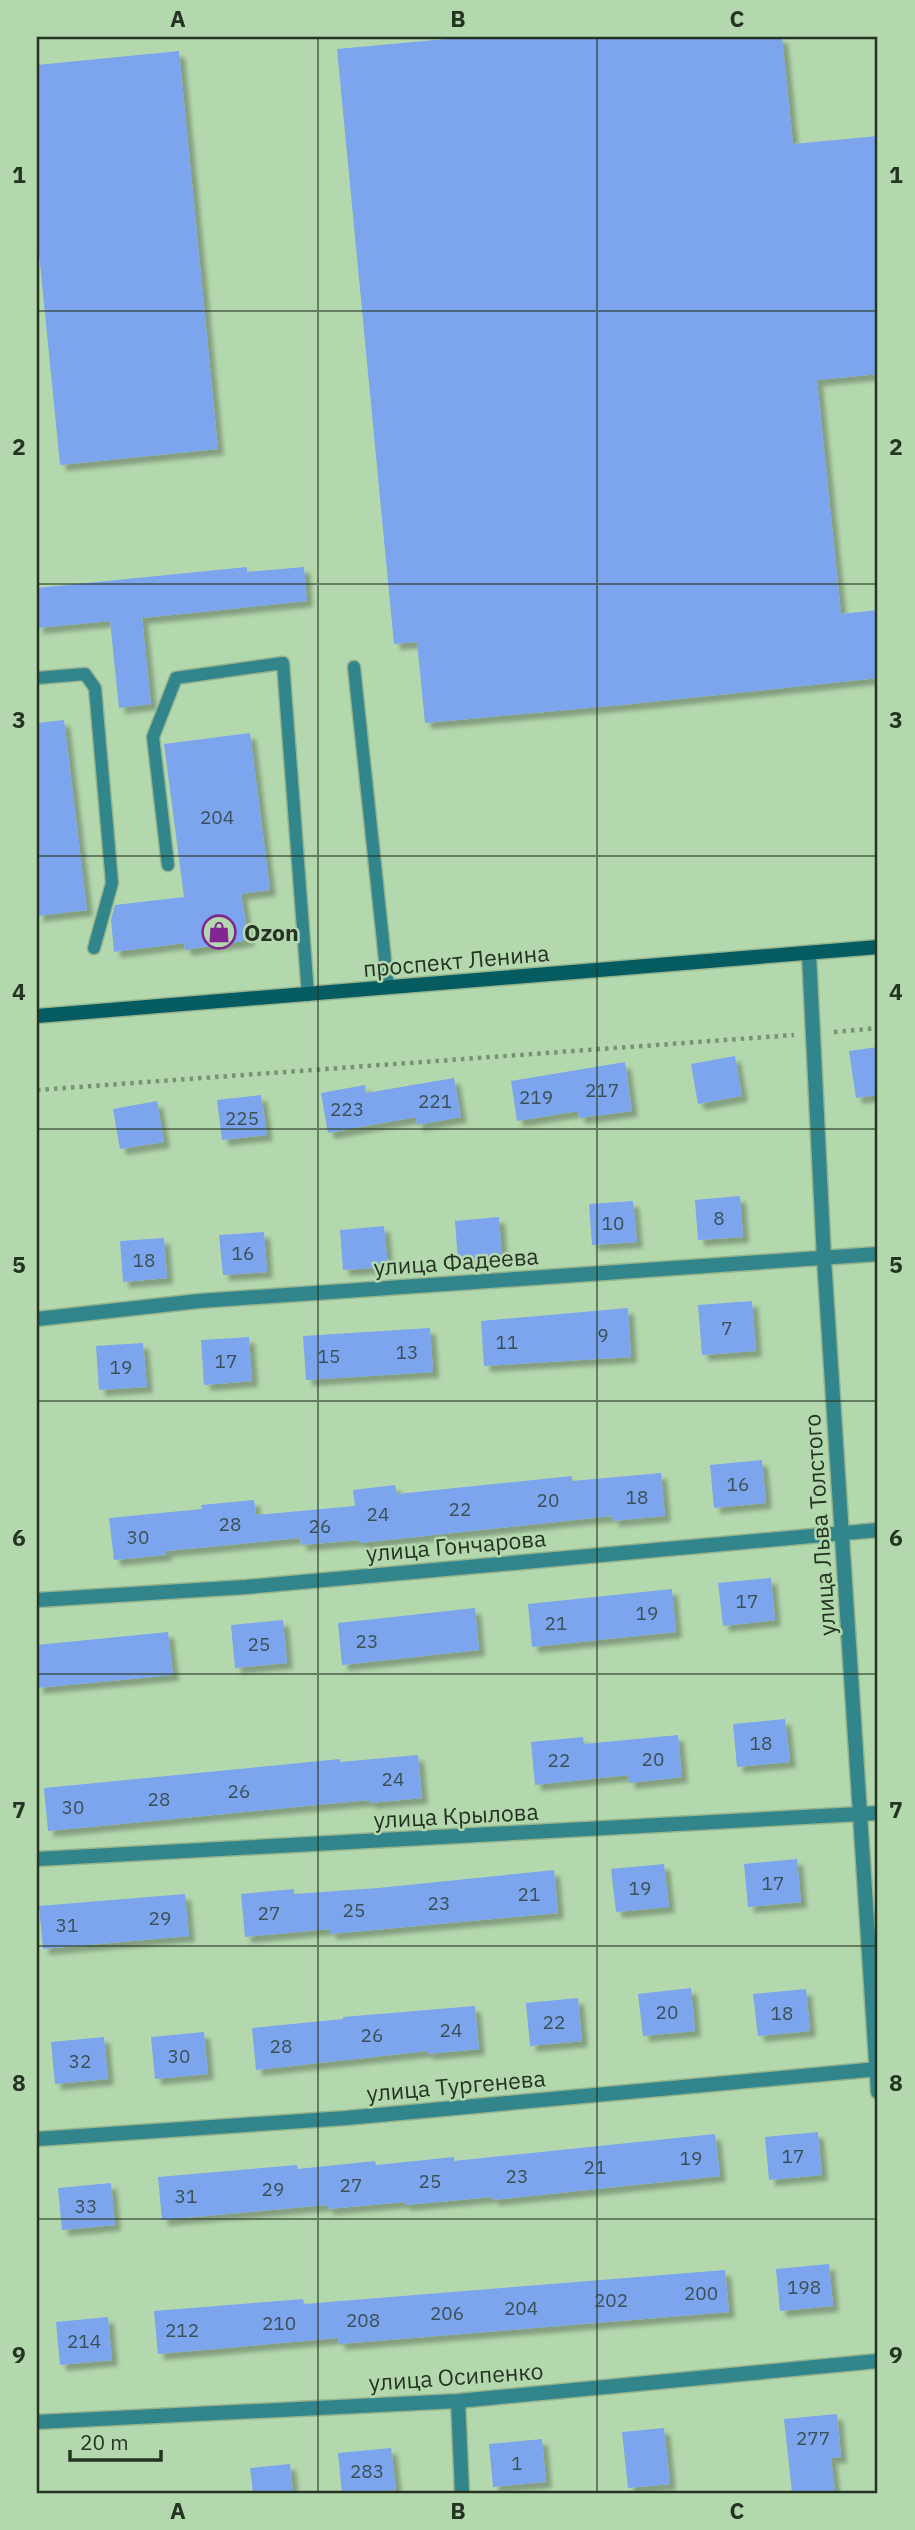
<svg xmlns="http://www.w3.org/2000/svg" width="915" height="2530" viewBox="0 0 915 2530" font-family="'IBM Plex Sans',sans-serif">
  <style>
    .building { fill: #7ba5ee; filter: url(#shadow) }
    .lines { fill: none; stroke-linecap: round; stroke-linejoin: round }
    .lane-casing { stroke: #95b48f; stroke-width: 15 }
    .street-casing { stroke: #95b48f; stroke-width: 17 }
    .secondary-casing { stroke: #95b48f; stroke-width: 17 }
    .path { stroke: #789374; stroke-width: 4.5; stroke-dasharray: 3.5 5; stroke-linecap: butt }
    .lane { stroke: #32868b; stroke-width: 12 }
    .street { stroke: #32868b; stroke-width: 14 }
    .secondary { stroke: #045c61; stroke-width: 14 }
    .grid { fill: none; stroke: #253323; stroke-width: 2; stroke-opacity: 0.55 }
    .labels { text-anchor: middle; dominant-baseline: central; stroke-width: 5; stroke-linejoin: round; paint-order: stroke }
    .number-label { font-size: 19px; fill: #3a5056 }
    .poi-label { font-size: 23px; font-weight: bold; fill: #253323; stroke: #b4d8ae; text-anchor: start }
    .street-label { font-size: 23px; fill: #253323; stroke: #b4d8ae }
    .neatline { fill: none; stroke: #253323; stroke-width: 2.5 }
    .grid-label { font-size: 23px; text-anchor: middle; font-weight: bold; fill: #253323 }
  </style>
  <defs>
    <filter id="shadow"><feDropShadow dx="6" dy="6" stdDeviation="2" flood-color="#0004"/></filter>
  </defs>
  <rect width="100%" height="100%" fill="#b4d8ae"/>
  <path class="building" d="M468 37H782L793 144 878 136V374L817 380 841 614 878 610V678L632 704 425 723 417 642 394 644 337 49Z
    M179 51 218 449 60 465 37 233V65Z
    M247 567V572L304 567 307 601 142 618 151 704 119 708 110 621 37 628V588Z
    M64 720 87 910 37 916V723Z
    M250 733 270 890 241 894 249 940 185 950 184 943 114 952 111 920 115 905 184 897 164 744Z
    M878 1047V1095L856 1098 849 1051Z
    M735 1056 742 1096 698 1104 691 1064Z
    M625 1062 632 1111 579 1118 578 1111 517 1121 511 1081Z
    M454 1078 461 1117 417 1125 416 1117 328 1133 321 1093 365 1085 366 1093Z
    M261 1095 267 1135 222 1140 217 1100Z
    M157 1101 164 1142 120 1149 113 1109Z
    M740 1196 743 1237 698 1240 695 1200Z
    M633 1201 637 1242 592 1245 589 1204Z
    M499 1217 502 1258 458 1261 455 1221Z
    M384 1226 388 1267 343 1270 340 1230Z
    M264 1232 267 1272 223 1275 219 1235Z
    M164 1238 167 1278 123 1282 120 1241Z
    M752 1301 756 1351 702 1355 698 1305Z
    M628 1308 631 1357 484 1366 481 1321Z
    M430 1328 433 1372 306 1380 303 1336Z
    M249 1337 252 1381 204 1385 201 1340Z
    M143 1343 147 1387 99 1390 96 1346Z
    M762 1460 766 1503 714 1508 710 1465Z
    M661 1473 665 1516 613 1521 612 1516 360 1543 359 1540 301 1545 300 1538 166 1551V1555L114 1560 109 1518 202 1509 201 1505 254 1500 256 1515 355 1506 353 1490 395 1485 397 1494 572 1476V1481Z
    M771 1578 775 1620 723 1626 718 1583Z
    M672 1589 676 1632 532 1647 528 1604Z
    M475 1608 479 1650 342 1665 338 1623Z
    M283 1620 287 1663 235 1668 231 1625Z
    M168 1632 173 1675 37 1688V1645Z
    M785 1719 790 1762 737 1767 733 1724Z
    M678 1735 682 1777 629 1783 628 1775 535 1785 531 1742 583 1737 584 1744Z
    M418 1755 422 1798 369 1803V1800L48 1831 44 1788 340 1759V1762Z
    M797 1859 801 1902 748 1907 744 1864Z
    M664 1864 669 1907 616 1912 611 1869Z
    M554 1870 558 1913 330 1934V1929L245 1937 241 1894 294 1889V1894L378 1888Z
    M185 1894 189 1936 43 1949 39 1906Z
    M691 1988 695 2031 643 2036 638 1994Z
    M806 1989 810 2031 758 2036 753 1994Z
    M578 1998 582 2041 530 2046 526 2003Z
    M475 2006 479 2049 427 2054V2051L256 2070 252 2028 343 2019V2017Z
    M204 2032 208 2074 155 2079 151 2037Z
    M104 2037 108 2079 55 2084 51 2042Z
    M818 2132 822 2175 769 2180 765 2137Z
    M715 2134 720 2176 493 2200 492 2197 405 2205V2202L327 2209V2205L162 2220 158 2177 297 2165 298 2169 375 2161 376 2165 454 2157V2161Z
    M111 2183 115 2225 62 2230 58 2188Z
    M829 2264 833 2306 780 2311 776 2269Z
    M725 2270 729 2312 339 2344 338 2338 158 2354 154 2311 303 2299 304 2304Z
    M108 2317 112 2360 60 2365 56 2322Z
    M837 2414 841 2457 831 2458 835 2493H792L784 2419Z
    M664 2428 670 2484 628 2488 622 2432Z
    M542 2439 546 2482 493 2487 489 2444Z
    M391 2448 396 2490 342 2493 338 2453Z
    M290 2464 293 2493H253L250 2468Z"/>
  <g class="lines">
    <defs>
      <path id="lane" d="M354 667 388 988
        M37 678 85 674 95 688 112 883 94 948
        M168 865 153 737 176 678 283 663 308 995"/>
      <path id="street" d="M809 954 824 1259 878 2092
        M37 1319 199 1301 878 1254
        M37 1600 246 1587 878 1530
        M37 1859 878 1813
        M37 2139 346 2118 878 2069
        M458 2401 462 2493
        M37 2422 458 2401 878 2361"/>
      <path id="secondary" d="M37 1016 878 947"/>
    </defs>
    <use href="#lane" class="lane-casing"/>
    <use href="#street" class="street-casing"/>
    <use href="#secondary" class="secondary-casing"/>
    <path class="path" d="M834 1032 878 1028
      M37 1090 794 1035"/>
    <use href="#lane" class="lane"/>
    <use href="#street" class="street"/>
    <use href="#secondary" class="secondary"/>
  </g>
  <path class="grid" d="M318 37V2493M597 37V2493M37 311H878M37 584H878M37 856H878M37 1129H878M37 1401H878M37 1674H878M37 1946H878M37 2219H878"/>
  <defs>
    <symbol id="shop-ring" viewBox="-11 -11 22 22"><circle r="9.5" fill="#b4d8ae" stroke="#822692" stroke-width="1.5"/><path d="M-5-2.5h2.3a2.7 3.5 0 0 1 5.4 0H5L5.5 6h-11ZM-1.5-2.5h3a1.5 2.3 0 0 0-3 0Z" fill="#822692"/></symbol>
  </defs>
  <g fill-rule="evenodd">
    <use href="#shop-ring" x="200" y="913" width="38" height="38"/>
  </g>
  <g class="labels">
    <g class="number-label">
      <text x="217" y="817">204</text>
      <text x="602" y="1090">217</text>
      <text x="536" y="1097">219</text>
      <text x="435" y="1101">221</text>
      <text x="347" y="1109">223</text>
      <text x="242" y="1118">225</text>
      <text x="719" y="1218">8</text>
      <text x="613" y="1223">10</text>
      <text x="243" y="1253">16</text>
      <text x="144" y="1260">18</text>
      <text x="727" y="1328">7</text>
      <text x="603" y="1335">9</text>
      <text x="507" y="1342">11</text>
      <text x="407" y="1352">13</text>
      <text x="329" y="1356">15</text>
      <text x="226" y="1361">17</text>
      <text x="121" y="1367">19</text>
      <text x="738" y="1484">16</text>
      <text x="637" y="1497">18</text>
      <text x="548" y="1500">20</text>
      <text x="460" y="1509">22</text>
      <text x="378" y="1514">24</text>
      <text x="230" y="1524">28</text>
      <text x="320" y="1526">26</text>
      <text x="138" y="1537">30</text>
      <text x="747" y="1601">17</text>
      <text x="647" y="1613">19</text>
      <text x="556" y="1623">21</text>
      <text x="367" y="1641">23</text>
      <text x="259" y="1644">25</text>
      <text x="761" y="1743">18</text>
      <text x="653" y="1759">20</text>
      <text x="559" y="1760">22</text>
      <text x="393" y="1779">24</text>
      <text x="239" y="1791">26</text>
      <text x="159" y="1799">28</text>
      <text x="73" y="1807">30</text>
      <text x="773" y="1883">17</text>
      <text x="640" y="1888">19</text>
      <text x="529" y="1894">21</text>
      <text x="439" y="1903">23</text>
      <text x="354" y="1910">25</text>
      <text x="269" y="1913">27</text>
      <text x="160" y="1918">29</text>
      <text x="67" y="1925">31</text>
      <text x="667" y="2012">20</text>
      <text x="782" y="2013">18</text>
      <text x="554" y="2022">22</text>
      <text x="451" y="2030">24</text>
      <text x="372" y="2035">26</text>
      <text x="281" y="2046">28</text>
      <text x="179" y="2056">30</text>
      <text x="80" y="2061">32</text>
      <text x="793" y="2156">17</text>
      <text x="691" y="2158">19</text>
      <text x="595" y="2167">21</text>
      <text x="517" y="2176">23</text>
      <text x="430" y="2181">25</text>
      <text x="351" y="2185">27</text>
      <text x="273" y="2189">29</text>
      <text x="186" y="2196">31</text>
      <text x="86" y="2206">33</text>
      <text x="804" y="2287">198</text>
      <text x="701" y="2293">200</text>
      <text x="611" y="2300">202</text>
      <text x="521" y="2308">204</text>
      <text x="447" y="2313">206</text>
      <text x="363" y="2320">208</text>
      <text x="279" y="2323">210</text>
      <text x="182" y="2330">212</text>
      <text x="84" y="2341">214</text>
      <text x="813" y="2438">277</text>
      <text x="517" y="2463">1</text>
      <text x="367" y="2471">283</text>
    </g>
    <g class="poi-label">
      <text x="244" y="932">Ozon</text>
    </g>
    <g class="street-label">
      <text transform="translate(456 960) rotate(-5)">проспект Ленина</text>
      <text transform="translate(456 1261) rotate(-4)">улица Фадеева</text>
      <text transform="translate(819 1525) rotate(-94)">улица Льва Толстого</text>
      <text transform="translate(456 1545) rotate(-5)">улица Гончарова</text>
      <text transform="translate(456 1815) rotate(-3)">улица Крылова</text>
      <text transform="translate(456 2085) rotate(-5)">улица Тургенева</text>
      <text transform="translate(456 2376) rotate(-4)">улица Осипенко</text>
    </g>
  </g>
  <rect width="915" height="2530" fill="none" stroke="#b4d8ae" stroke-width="77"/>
  <path d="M70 2450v10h91v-10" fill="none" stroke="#253323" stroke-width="3.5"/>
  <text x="80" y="2450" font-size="21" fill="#253323" stroke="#b4d8ae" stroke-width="5" paint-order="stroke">20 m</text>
  <rect x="38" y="38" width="838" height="2454" class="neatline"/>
  <g class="grid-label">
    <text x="178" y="27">A</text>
    <text x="458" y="27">B</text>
    <text x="737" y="27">C</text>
    <text x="19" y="183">1</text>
    <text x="896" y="183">1</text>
    <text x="19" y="455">2</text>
    <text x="896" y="455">2</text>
    <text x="19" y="728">3</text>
    <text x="896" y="728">3</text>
    <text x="19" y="1000">4</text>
    <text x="896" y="1000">4</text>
    <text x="19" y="1273">5</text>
    <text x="896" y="1273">5</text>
    <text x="19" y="1546">6</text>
    <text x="896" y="1546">6</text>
    <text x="19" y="1818">7</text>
    <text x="896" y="1818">7</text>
    <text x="19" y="2091">8</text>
    <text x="896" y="2091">8</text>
    <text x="19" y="2363">9</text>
    <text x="896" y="2363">9</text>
    <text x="178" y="2519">A</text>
    <text x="458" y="2519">B</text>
    <text x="737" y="2519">C</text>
  </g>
</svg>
